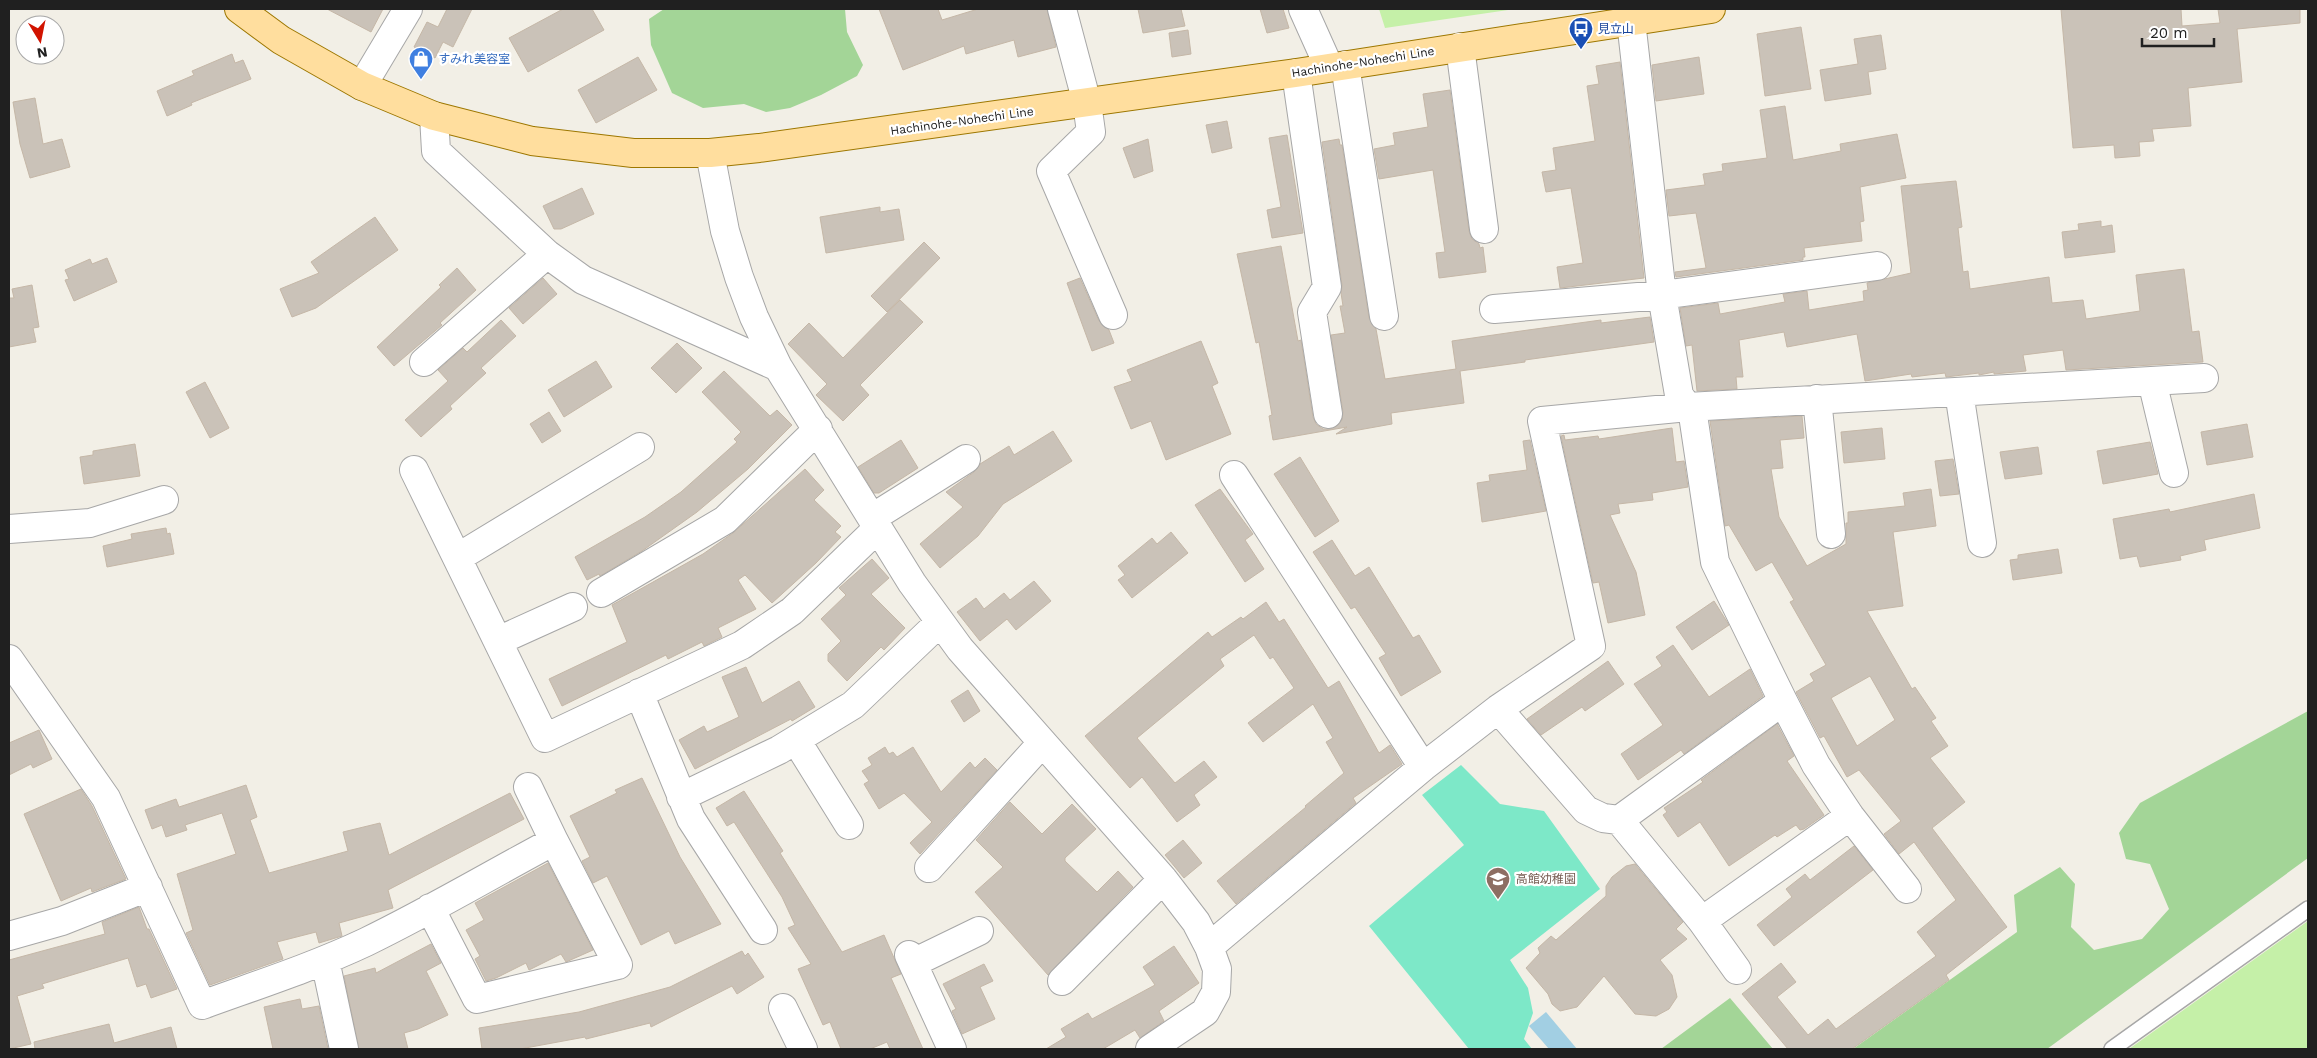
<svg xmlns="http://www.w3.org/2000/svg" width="2317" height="1058" viewBox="0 0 2317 1058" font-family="'Work Sans','Noto Sans JP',sans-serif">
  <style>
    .grass { fill: #c5f0a8 }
    .forest { fill: #a3d597 }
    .pitch { fill: #7de8c8 }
    .water { fill: #a2cfe3 }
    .building { fill: #cac2b8; stroke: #c5b7a7; fill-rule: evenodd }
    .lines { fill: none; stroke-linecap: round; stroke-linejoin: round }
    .lane-casing { stroke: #a7a7a7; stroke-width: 18 }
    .street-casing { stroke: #a7a7a7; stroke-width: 30 }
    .primary-casing { stroke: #9d7700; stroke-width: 30 }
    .lane { stroke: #fff; stroke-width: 15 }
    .street { stroke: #fff; stroke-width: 28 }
    .primary { stroke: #ffde9e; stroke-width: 28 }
    .labels { text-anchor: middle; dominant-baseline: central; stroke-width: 4.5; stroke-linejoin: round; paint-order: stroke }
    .transit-label { font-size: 12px; fill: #164399; stroke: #fff; text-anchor: start }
    .shop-label { font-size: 12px; fill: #366cbe; stroke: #fff; text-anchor: start }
    .street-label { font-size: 12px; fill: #202020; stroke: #fff }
    .education-label { font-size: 12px; fill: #785e54; stroke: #fff; text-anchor: start }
  </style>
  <rect width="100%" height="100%" fill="#f2efe6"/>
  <path class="grass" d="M1379 9H1515L1385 28Z
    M2308 921V1049H2129Z"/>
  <path class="forest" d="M664 9H845L847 32 863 65 857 76 821 95 790 108 766 112 744 104 703 108 672 93 651 45 649 19Z
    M2308 711V858L2047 1049H1853L2017 932 2014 895 2060 867 2075 884 2071 927 2094 950 2142 939 2169 909 2150 864 2126 859 2119 833 2140 803Z
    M1730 998 1773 1049H1661Z"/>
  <path class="pitch" d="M1461 765 1500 804 1544 811 1600 889 1510 960 1528 988 1533 1013 1524 1039 1532 1049H1469L1369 926 1464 845 1422 795Z"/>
  <path class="water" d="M1546 1012 1577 1049H1549L1529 1026Z"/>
  <path class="building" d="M327 9H383L371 32Z
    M447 9H472L453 47 443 42 435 58 414 47 427 22 438 27Z
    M563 9H592L604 30 528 72 509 38Z
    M879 9H938L942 20 978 9H1047L1056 47 1018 57 1014 40 966 54 964 46 903 70Z
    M1138 9H1181L1185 26 1143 33Z
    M1260 9H1283L1289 28 1267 33Z
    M2061 9H2181L2182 26 2220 23 2218 9H2300V23L2237 29 2242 82 2188 88 2191 126 2152 129 2154 141 2139 142 2140 156 2115 158 2114 145 2073 148Z
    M1801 27 1811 89 1765 96 1757 34Z
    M1188 30 1191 54 1172 57 1169 33Z
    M1881 35 1886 69 1868 72 1871 94 1825 101 1820 70 1858 64 1854 39Z
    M232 54 235 63 243 60 251 79 191 103 192 105 167 116 157 91 194 75 192 71Z
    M638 57 657 90 596 123 578 90Z
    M1699 57 1704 94 1656 101 1652 65Z
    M1620 62 1644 278 1560 288 1557 267 1583 263 1571 188 1546 192 1542 172 1556 170 1553 148 1595 141 1587 86 1599 84 1596 66Z
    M1450 90 1469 231 1472 239 1479 244 1480 248 1483 247 1486 272 1439 278 1436 253 1445 252 1433 170 1379 179 1374 149 1395 145 1393 133 1428 127 1423 94Z
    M35 98 43 144 62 139 70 167 30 178 20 144 13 102Z
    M1785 106 1793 160 1841 151 1840 144 1897 134 1906 178 1860 187 1864 221 1860 222 1862 241 1804 248 1805 257H1803V260L1676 277 1675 272 1706 268 1696 213 1669 216 1666 190 1705 185 1703 174 1723 171 1722 164 1767 158 1760 110Z
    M1227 121 1232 148 1212 153 1206 125Z
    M1287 135 1303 233 1272 238 1267 210 1281 207 1269 138Z
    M1148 139 1153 171 1134 178 1123 148Z
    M1339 139 1340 145H1342L1369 318 1376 329 1385 379 1456 369 1452 341 1521 331 1601 320V323L1650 317 1654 342 1525 360V362L1460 371 1464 403 1391 413 1392 424 1336 434 1347 427 1273 440 1269 416 1272 415 1259 342 1256 343 1237 254 1281 246 1298 341 1301 340 1313 417 1316 424 1323 429H1330L1337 426 1342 420 1343 412 1331 335 1345 333 1340 306H1343L1341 293 1342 285 1322 142Z
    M1956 181 1962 227 1958 228 1963 272 1968 271 1970 289 2049 277 2052 303 2083 300 2086 319 2140 311 2136 275 2184 269 2192 332 2199 331 2203 362 2066 370 2063 350 2023 355 2026 371 1994 374V372L1979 375V373L1946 377 1945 373 1912 377 1911 374 1865 381 1857 334 1787 347 1784 332 1739 340 1743 377H1736L1737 389 1697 391 1692 345 1686 346 1680 308 1718 303 1720 314 1785 302 1783 294 1807 291 1809 310 1864 301 1863 291 1868 290 1867 283 1911 273 1901 186Z
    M582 188 594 214 561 229H554L543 206Z
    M880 207V212L899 209 904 240 826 253 820 217Z
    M375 217 398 250 316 308 292 317 280 289 319 273 311 262Z
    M2101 221V227L2112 225 2115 252 2065 258 2062 232 2079 230 2078 224Z
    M924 242 940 258 887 312 871 296Z
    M107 258 117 282 74 301 65 280 69 279 65 270 90 259 92 264Z
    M457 268 476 290 440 323 442 325 394 366 377 347 441 287 439 285Z
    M543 278 557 294 523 324 509 308Z
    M1080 278 1099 321 1109 330 1114 343 1092 351 1067 283Z
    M32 285 39 327 33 328 36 342 9 347V298H14L12 289Z
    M900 300 923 322 860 385 869 395 843 421 816 395 827 384 788 344 809 323 843 358Z
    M501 320 516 336 481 368 486 373 450 406 452 409 421 437 405 420 448 381 438 370 463 348 467 352Z
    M1201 341 1218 383 1212 386 1231 434 1166 460 1151 421 1131 429 1114 387 1132 381 1127 370Z
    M677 343 702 368 676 393 651 368Z
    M596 361 612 387 564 417 548 390Z
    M724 371 770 416 777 410 792 425 748 469 697 512 642 551 600 576 599 574 587 580 575 557 645 517 681 492 737 442 734 439 741 432 702 392Z
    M205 382 229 428 210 438 186 392Z
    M549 412 561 431 542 443 530 424Z
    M1802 416 1804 438 1780 440 1783 468 1771 469 1779 517 1807 566 1846 544V523H1848V512L1905 506 1903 493 1931 489 1936 526 1893 532 1903 606 1867 611 1912 689 1915 687 1936 718 1931 721 1948 746 1930 758 1965 802 1932 828 2007 927 1946 975 1949 980 1852 1049H1788L1742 994 1781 963 1796 982 1777 997 1808 1035 1828 1019 1836 1029 1936 956 1917 932 1956 900 1914 842 1899 854 1884 834 1901 821 1859 770 1847 777 1824 736 1820 738 1796 692 1814 681 1810 674 1826 665 1790 602 1794 600 1772 562 1756 571 1729 525 1725 526 1710 421ZM1870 676 1895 720 1857 746 1831 698Z
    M2247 424 2253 457 2207 465 2201 432Z
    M1672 428 1676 462 1684 461 1688 487 1652 493 1653 500 1618 504 1620 513 1610 515 1636 572 1645 615 1608 623 1599 582 1593 583 1561 436 1564 435 1565 440 1598 436 1599 439Z
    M1882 428 1885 459 1844 463 1841 432Z
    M1053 431 1072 461 1003 504 978 536 940 568 920 544 963 507 946 492 974 472 980 464 1009 446 1014 455Z
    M901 440 918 468 879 493H874L858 467Z
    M1530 440 1546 511 1482 522 1477 483 1490 481 1489 475 1527 470 1523 441Z
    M2150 442 2158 474 2103 484 2097 451Z
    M135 444 140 476 84 484 80 457 93 455V451Z
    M2038 447 2042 474 2005 479 2000 452Z
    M1300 457 1339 521 1315 537 1274 474Z
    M1953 459 1959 494 1940 496 1935 461Z
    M805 469 824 490 814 500 841 526 835 532 841 537 816 563 772 603 745 575 738 580 756 609 718 628 722 637 704 646 702 642 668 659 666 655 562 706 549 679 627 642 612 605 703 554 733 533Z
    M1220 489 1253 534 1245 540 1264 569 1245 582 1195 505Z
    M2254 494 2260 528 2204 540 2206 550 2180 556 2181 560 2140 567 2137 556 2120 559 2113 519 2169 509 2170 512Z
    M166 528 167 534 170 533 174 554 107 567 103 546 132 539 131 534Z
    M1171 532 1188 553 1132 598 1118 580 1125 575 1118 566 1152 538 1157 544Z
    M1332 540 1355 576 1369 567 1413 638 1419 635 1441 672 1401 696 1379 658 1386 654 1355 607 1351 609 1313 552Z
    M2058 549 2062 573 2013 580 2010 560 2018 559V555Z
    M872 559 889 578 871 594 905 628 884 650 881 647 847 681 828 661V654L841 641 821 619 846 595 839 588Z
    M1034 581 1051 601 1016 630 1007 619 980 641 957 612 976 598 984 609 1004 593 1010 600Z
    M1714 601 1729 625 1692 650 1676 627Z
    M1266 602 1279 622 1284 619 1328 688 1339 681 1379 753 1390 745 1402 764 1353 798 1356 803 1236 904 1217 881 1306 807 1305 806 1344 773 1326 742 1333 738 1313 704 1263 742 1248 723 1294 688 1273 657 1270 659 1254 635 1220 659 1224 666 1137 738 1175 783 1204 761 1217 777 1194 795 1200 805 1177 822 1142 777 1130 788 1085 736 1208 632 1212 637 1241 617 1243 619Z
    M1673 645 1709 697 1750 669 1763 696 1684 754 1681 750 1638 780 1621 754 1663 725 1634 684 1662 666 1656 657Z
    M1608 661 1624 684 1585 711 1582 707 1541 735 1527 719Z
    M746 667 762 703 799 681 815 707 792 721 791 719 695 769 679 740 704 726 707 732 739 717 722 677Z
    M968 690 980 711 964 722 951 701Z
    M1777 724 1794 756 1787 761 1824 815 1804 829 1800 830 1796 825 1777 837 1775 835 1729 866 1700 822 1678 837 1663 815 1667 812 1664 808 1703 782 1701 780Z
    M39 730 52 759 33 768 31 764 9 775V743Z
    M885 747 889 754 893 752 897 757 913 747 941 792 970 762 975 768 985 758 997 770 920 854 910 843 932 822 904 793 879 809 864 784 869 781 862 771 872 765 868 758Z
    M642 778 680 857 721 924 675 944 669 931 641 945 607 876 593 883 582 861 590 857 570 816 617 793 615 790Z
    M246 785 257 817 250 820 269 873 348 851 343 832 380 823 389 855 510 793 524 819 388 890 393 908 339 923 342 936 319 943 316 932 277 942 283 959 210 985 186 933 193 930 177 874 236 854 222 813 185 825 187 830 166 837 162 825 152 829 145 810 176 799 179 807Z
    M81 789 92 806 126 879 92 892 91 888 61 901 24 814Z
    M744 791 783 851 780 853 842 952 884 935 901 974 891 978 923 1049H890L887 1042 870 1049H841L830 1022 823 1025 798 969 811 964 788 928 795 925 782 897 734 822 727 826 716 808Z
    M1010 802 1042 834 1072 804 1096 829 1065 858V861L1097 892 1118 871 1133 887 1048 975 975 892 1003 867 976 840Z
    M1183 840 1202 863 1184 878 1165 855Z
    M1854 846 1873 870 1774 946 1757 925 1792 897 1786 889 1805 874 1810 880Z
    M548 863 593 950 566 962 561 954 529 970 526 963 496 978 486 981 475 959 480 956 466 930 484 920 475 903Z
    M1635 864 1683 922 1676 929 1687 939 1660 960 1672 975 1677 997 1669 1009 1656 1016 1635 1014 1604 976 1577 1007 1560 1011 1552 1004 1548 994 1526 968 1540 953 1538 948 1551 936 1556 940 1606 896V886L1612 877 1626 866Z
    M139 907 147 929H149L177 989 151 998 146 984 137 987 128 958 42 984 44 988 17 996 31 1044 9 1049V960L105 934 102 922Z
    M431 944 441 963 426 971 448 1015 418 1029 404 1033 408 1049H359L344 976 375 968 376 973Z
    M1174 946 1199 983 1159 1011 1164 1021 1140 1038 1135 1030 1103 1049H1046L1066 1037 1061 1029 1088 1013 1092 1019 1155 985 1143 967Z
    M742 951 745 956 748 953 764 977 737 994 732 986 651 1027 650 1023 586 1039 585 1037 520 1049H482L479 1028 579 1012 670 987Z
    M984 964 993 981 980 987 995 1019 962 1034 952 1011 956 1009 943 984Z
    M300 999 302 1009 319 1006 328 1049H273L264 1007Z
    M109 1024 114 1043 171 1027 177 1049H35L34 1042Z"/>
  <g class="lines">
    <defs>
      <path id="lane" d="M2112 1049 2308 909"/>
      <path id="street" d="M1062 9 1087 103 1091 132 1051 171 1113 315
        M1303 9 1329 67
        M1460 47 1484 229
        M1345 65 1384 316
        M1296 73 1327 287 1312 312 1328 414
        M362 86 408 9
        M434 116 436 151 547 254 583 280 778 367
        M710 153 725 231 739 277 754 317 778 367 912 583 960 649 1163 879 1196 922 1209 947 1217 969 1216 992 1205 1012 1150 1049
        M1494 309 1662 295 1877 266
        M424 362 547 254
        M2152 381 2174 473
        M1959 392 1982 543
        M1817 399 1831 534
        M414 470 545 738 742 645 792 611 878 528
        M1234 475 1423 767
        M872 518 966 459
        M9 529 90 523 164 500
        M457 558 640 447
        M601 593 725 520 818 429
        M498 641 573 607
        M9 659 106 798 202 1005C257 985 313 967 366 942 430 911 492 874 554 841L618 965 477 999 430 908
        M639 693 691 819 763 930
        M1783 701 1816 765 1850 816 1907 889
        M1498 709 1586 810 1603 818 1619 820 1702 921 1737 970
        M796 740 849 825
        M528 787 554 841
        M681 797 779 750 853 705 940 622
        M1619 820 1783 701 1715 562 1693 415 1679 395 1662 295 1631 21
        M929 868 1042 743
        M1702 921 1850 816
        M9 936 62 921 148 887
        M1209 947 1423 767 1498 709 1591 646 1542 421 1688 407 2204 378
        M909 955 952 1049
        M325 960 344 1049
        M913 963 979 931
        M1062 981 1163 879
        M783 1008 803 1049"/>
      <path id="primary" d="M239 9 281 40 362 86 434 116 532 141 633 153H710L759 148 1296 73 1711 9"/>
    </defs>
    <use href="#lane" class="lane-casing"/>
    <use href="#street" class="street-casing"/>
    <use href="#primary" class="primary-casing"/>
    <use href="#lane" class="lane"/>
    <use href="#street" class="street"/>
    <use href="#primary" class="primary"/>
  </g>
  <defs>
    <symbol id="bus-pin" viewBox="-11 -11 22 30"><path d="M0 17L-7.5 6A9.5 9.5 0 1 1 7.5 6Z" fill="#1a4fb4" stroke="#fff"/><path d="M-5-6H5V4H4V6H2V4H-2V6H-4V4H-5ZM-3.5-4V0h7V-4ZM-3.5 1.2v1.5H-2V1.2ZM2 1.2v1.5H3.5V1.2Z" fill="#fff"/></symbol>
    <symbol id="shop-pin" viewBox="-11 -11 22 30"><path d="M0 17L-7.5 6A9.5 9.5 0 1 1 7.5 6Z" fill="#3f7fe0" stroke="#fff"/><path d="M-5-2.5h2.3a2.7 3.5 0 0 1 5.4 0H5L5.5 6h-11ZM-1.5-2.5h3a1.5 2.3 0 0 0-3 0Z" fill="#fff"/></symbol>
    <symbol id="school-pin" viewBox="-11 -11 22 30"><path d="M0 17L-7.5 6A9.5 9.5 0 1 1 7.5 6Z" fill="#8d6e63" stroke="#fff"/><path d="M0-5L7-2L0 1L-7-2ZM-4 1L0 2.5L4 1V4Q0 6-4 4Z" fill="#fff"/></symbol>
  </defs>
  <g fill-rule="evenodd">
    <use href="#bus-pin" x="1567" y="15" width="28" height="38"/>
    <use href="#shop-pin" x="407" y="45" width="28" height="38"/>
    <use href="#school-pin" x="1484" y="865" width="28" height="38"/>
  </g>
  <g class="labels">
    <g class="transit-label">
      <text x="1598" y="29">見立山</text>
    </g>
    <g class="shop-label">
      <text x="438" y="59">すみれ美容室</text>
    </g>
    <g class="street-label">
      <text transform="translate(1363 62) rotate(-9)">Hachinohe-Nohechi Line</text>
      <text transform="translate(962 121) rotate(-8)">Hachinohe-Nohechi Line</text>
    </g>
    <g class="education-label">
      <text x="1516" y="879">高館幼稚園</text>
    </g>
  </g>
  <rect width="2317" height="1058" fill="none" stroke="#202020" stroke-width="20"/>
  <g transform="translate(40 40) rotate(170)"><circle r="24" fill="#ffffff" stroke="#a6a6a6"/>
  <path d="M0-4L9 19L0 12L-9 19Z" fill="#d11300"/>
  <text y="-8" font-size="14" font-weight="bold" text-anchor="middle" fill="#202020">N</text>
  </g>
  <path d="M2142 38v8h72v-8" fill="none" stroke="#202020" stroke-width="2.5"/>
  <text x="2150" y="38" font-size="15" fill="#202020" stroke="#ffffff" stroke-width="4" paint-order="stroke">20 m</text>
</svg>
